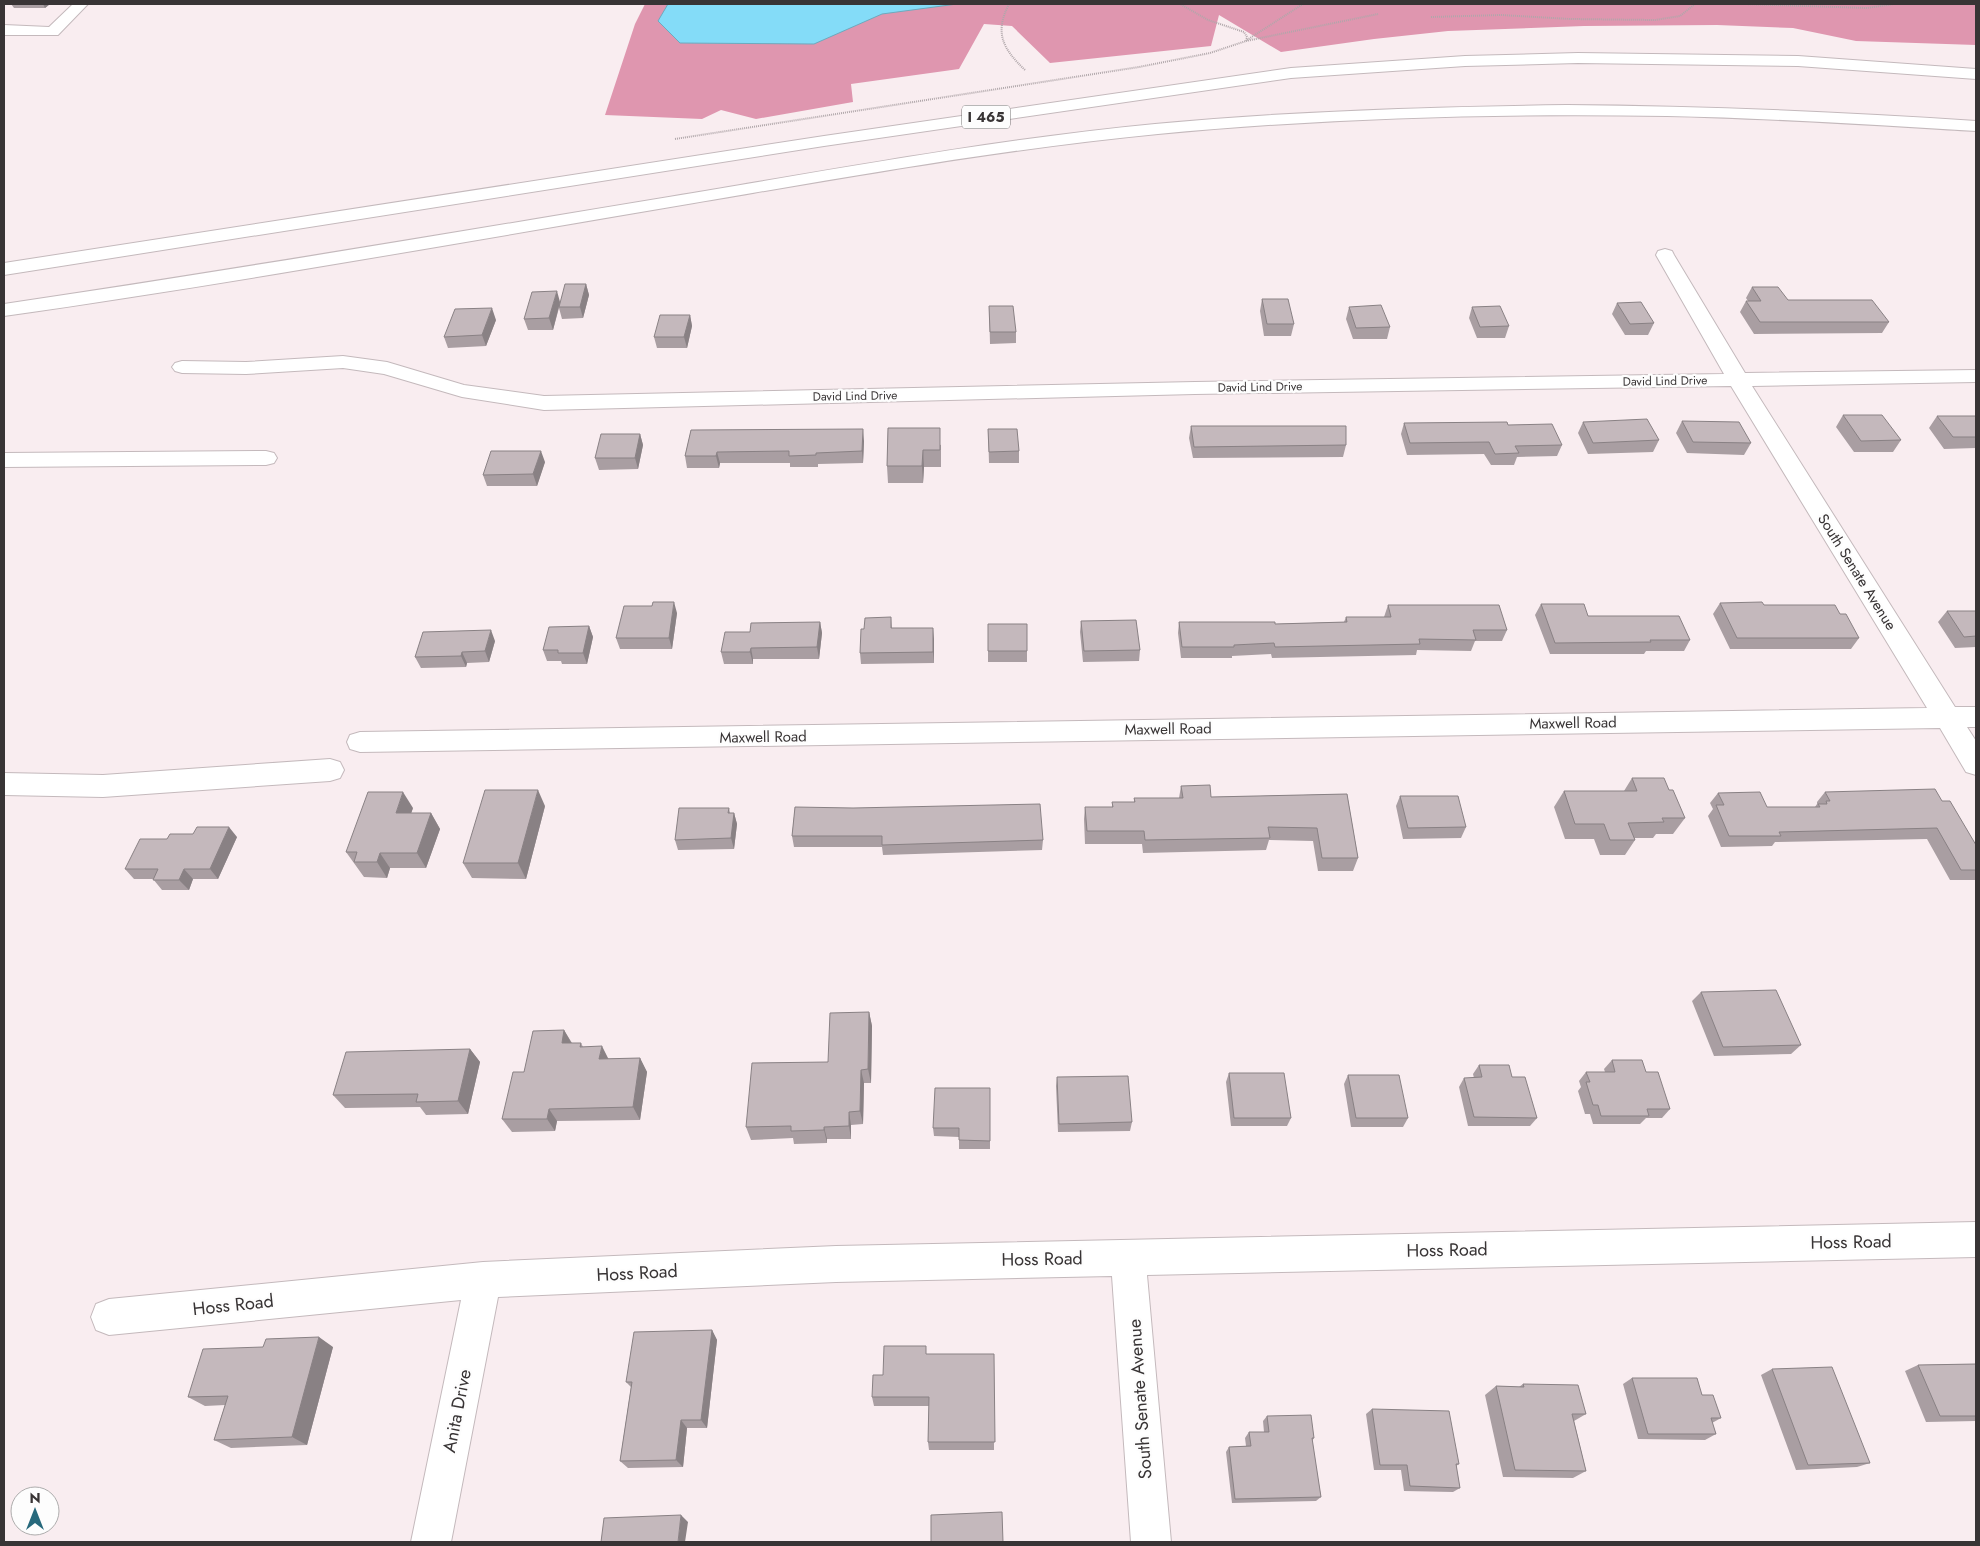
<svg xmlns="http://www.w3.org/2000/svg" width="1980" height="1546" viewBox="0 0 1980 1546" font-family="Jost,sans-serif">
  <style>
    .forest { fill: #df96af }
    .water { fill: #84dcf8; stroke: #6daabe }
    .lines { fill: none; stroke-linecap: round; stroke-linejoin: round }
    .minor-casing { stroke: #c4b9bc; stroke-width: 2 }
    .highway-casing { stroke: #c4b9bc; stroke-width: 2 }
    .path { stroke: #b0a7aa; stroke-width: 2; stroke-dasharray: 1 1; stroke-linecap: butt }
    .minor { fill: #fff; fill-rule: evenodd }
    .highway { fill: #fff; fill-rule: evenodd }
    .wall { fill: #a99ea2 }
    .shaded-wall { fill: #898184 }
    .building { fill: #c4b8bc; stroke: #898184 }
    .labels { text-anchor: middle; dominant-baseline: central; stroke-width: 4.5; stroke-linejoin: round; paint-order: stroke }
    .far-street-label { font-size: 12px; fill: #383435; stroke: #fdfdfd }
    .shield { fill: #fdfdfd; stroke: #737071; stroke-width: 1 }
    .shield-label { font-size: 14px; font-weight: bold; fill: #383435 }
    .street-label { font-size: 15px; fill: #383435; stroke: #fdfdfd }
    .near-street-label { font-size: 18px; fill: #383435; stroke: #fdfdfd }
  </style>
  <rect width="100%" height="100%" fill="#f9edf0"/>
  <path class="forest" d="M645 4H1976V45L1856 41 1793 28 1717 25 1584 26 1448 31 1374 39 1281 52 1219 15 1211 46 1050 63 1012 26 984 24 959 69 851 84 853 102 756 119 721 110 702 119 605 115 635 24Z"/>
  <path class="water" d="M668 4H957L882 14 814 44 680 43 658 21Z"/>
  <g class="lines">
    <defs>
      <path id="minor" d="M73 4H88L58 35H4V25L49 27Z
        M1665 249 1672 251 1674 255 1745 373 1976 370V382L1752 386 1955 707H1976V727H1967L1976 741V775L1966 772 1940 728 360 752 350 749 347 742 350 735 360 732 1927 708 1731 386 1195 394 544 410 462 397 384 374 343 368 246 374 182 373 175 371 172 367 175 363 182 361 246 362 343 356 387 362 464 385 544 396 1195 382 1724 374 1656 255 1658 251Z
        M266 451 274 453 277 458 274 463 266 465 4 467V453Z
        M330 759 340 762 344 770 340 778 330 781 103 797 4 795V773L103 775Z
        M1976 1222V1257L1147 1275 1171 1542H1131L1112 1276 836 1282 498 1297 451 1542H411L461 1300 109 1335 96 1330 91 1317 96 1304 109 1299 483 1262 836 1246Z"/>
      <path id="highway" d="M1578 53 1798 56 1976 69V79L1798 66 1578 63 1465 66 1291 78 824 146 4 275V263L824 136 1291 68 1465 56Z
        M1567 105C1704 106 1840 112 1976 121V131C1873 125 1770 118 1667 116 1497 113 1327 118 1158 134 1002 149 848 177 694 203 464 242 234 283 4 316V304C234 270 463 231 693 193 847 167 1000 139 1155 124 1292 111 1430 107 1567 105Z"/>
    </defs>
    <use href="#minor" class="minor-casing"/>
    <use href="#highway" class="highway-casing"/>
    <path class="path" d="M1009 4C994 33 1003 49 1025 70
      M1744 4 1867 8 1894 4
      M1431 17 1501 15 1570 19 1655 20 1680 16 1695 4
      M1247 40 1303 4
      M1246 41 1378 14
      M675 139 1139 67 1210 53 1246 41 1247 37 1244 32 1208 20 1180 4"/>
    <use href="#minor" class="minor"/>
    <use href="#highway" class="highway"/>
  </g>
  <path class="wall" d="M11 4H50L45 8H14Z
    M586 284 589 295 583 318 562 319 559 308 553 330H528L524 319 560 302Z
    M1752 287 1788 300 1889 322 1882 333 1754 334 1740 312 1746 301H1748L1746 298Z
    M1262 299 1294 324 1291 336H1264L1260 311Z
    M1617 303 1654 323 1648 335H1625L1612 314Z
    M989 306 1016 332V343L990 344Z
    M1349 307 1390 327 1387 339H1353L1346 319Z
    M1472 307 1509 326 1505 338H1477L1469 318Z
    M690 315 692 326 687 348H657L654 337Z
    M496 320 486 346 448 348 444 337Z
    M1843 415 1901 440 1893 452H1854L1836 427Z
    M1937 416H1976V448L1944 449 1929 428Z
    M1682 421 1751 443 1744 455 1687 453 1676 433Z
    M1583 422 1659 440 1653 452 1588 454 1578 433Z
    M1404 423 1508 425 1562 445 1557 456 1517 457 1514 465H1491L1484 454 1407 455 1401 434Z
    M1191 426 1346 445 1343 457 1193 458 1189 438Z
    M888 428 941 445V467H924L923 483H888L887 466Z
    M988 429 1019 451V463H989Z
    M691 430 864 441 863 463 818 464V467H790V463H720L719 468H687L685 456Z
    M640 434 643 445 638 469 599 470 595 458Z
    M545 462 537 486H487L483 475Z
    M1720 603 1764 605 1840 614 1859 638 1851 649H1730L1713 614Z
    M1541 604 1588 616 1690 640 1684 651H1646L1644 654H1550L1535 615Z
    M1388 605 1507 630 1502 641H1475L1471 651 1417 650 1416 655 1272 658 1271 654 1232 656V658H1181L1178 633 1179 622 1275 624 1344 622 1346 617H1384Z
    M1947 611H1976V647L1955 648 1938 622Z
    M677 613 672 649H620L616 638Z
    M891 617 892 628 934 639V663L861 664 860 653 864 629Z
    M1081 621 1140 650 1139 661 1083 662 1080 632Z
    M820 622 822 633 819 659H753V664H724L721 652Z
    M988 624 1027 651V662H988Z
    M589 626 593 637 587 664H562L561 661H547L543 650Z
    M495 641 489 662 467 663 466 667 421 668 415 657Z
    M1632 778 1669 790 1685 818 1673 834H1656L1653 838H1635V840L1625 855H1600L1594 839H1565L1554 807 1564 791H1624Z
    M1181 786 1211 797 1347 794 1358 858 1353 871H1318L1313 841 1269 840 1266 850 1143 853 1142 844H1085L1084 819 1085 807H1112V802H1134V798H1179Z
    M1825 792 1942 801 1976 845V880H1950L1927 839 1775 842 1772 846 1721 847 1708 816 1713 809 1710 803 1718 793 1767 807H1815L1817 804V802Z
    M1400 796 1466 827 1461 838 1403 839 1396 806Z
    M545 806 526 879 472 878 463 863Z
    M795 807 1043 840 1042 850 883 855 882 847H794L792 836Z
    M413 808 411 813H431L440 829 426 868H390L387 878 364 877 346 852Z
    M729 808 730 813H734L737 824 734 849 678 850 675 840Z
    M237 837 218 879H193L189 890H162L153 879H134L125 869 167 839Z
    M1701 992 1801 1045 1791 1054 1714 1056 1692 1001Z
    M869 1012 872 1026 871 1083H864L863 1124 851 1125V1139H827V1143L794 1144 793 1138 751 1140 746 1127 828 1062Z
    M564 1030 572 1043H581L583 1047 609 1059 640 1058 647 1072 640 1120 557 1121 555 1131 512 1132 502 1119 524 1072Z
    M470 1049 480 1062 468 1114 426 1115 420 1107 345 1108 333 1095Z
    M1612 1060 1646 1072 1670 1109 1662 1118H1646L1640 1124H1593L1590 1114H1585L1578 1091 1581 1087 1579 1081 1586 1072H1605L1604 1069Z
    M1479 1065 1512 1077 1537 1118 1530 1126H1468L1459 1087 1464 1078H1474L1473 1074Z
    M1229 1073 1291 1118 1287 1126H1231L1226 1082Z
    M1348 1075 1408 1118 1403 1127H1351L1344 1084Z
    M1057 1077 1132 1122 1130 1131 1058 1132 1056 1086Z
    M990 1088V1149H959V1137L934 1136 933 1128Z
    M712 1330 717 1340 707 1428H687L683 1467 628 1468 620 1461 631 1387 626 1382Z
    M263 1347H333L307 1445 231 1448 214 1440 225 1405 205 1406 188 1397Z
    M927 1354H994V1450H929L928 1442 929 1406H874L872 1397 883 1375Z
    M1976 1364V1421L1926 1422 1905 1371 1918 1365Z
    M1772 1369 1870 1463 1857 1467 1796 1470 1761 1375Z
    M1632 1378 1702 1395 1721 1418 1712 1423 1716 1434 1705 1440 1638 1439 1623 1384Z
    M1523 1384 1586 1414 1574 1421 1586 1471 1573 1478 1503 1477 1485 1395 1496 1386 1519 1387Z
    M1372 1409 1459 1464 1456 1466 1460 1488 1453 1492 1404 1491 1401 1470H1374L1366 1414Z
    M1267 1416 1314 1438 1312 1441 1321 1497 1316 1501 1232 1503 1226 1452 1229 1447 1246 1446 1245 1438 1249 1432H1264L1263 1421Z"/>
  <path class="shaded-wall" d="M43 4H50L45 8Z
    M586 284 589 295 583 318 580 307Z
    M557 291 560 302 553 330 549 318Z
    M492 308 496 320 486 346 482 335Z
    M690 315 692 326 687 348 684 337Z
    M863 429 864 441 863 463 862 451Z
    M640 434 643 445 638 469 635 458Z
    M923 450 924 467 923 483 922 466Z
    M541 451 545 462 537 486 533 474Z
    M717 452 720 463 719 468 716 456Z
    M674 602 677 613 672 649 669 638Z
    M820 622 822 633 819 659 817 647Z
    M589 626 593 637 587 664 583 653Z
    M933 628 934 639V663L933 652Z
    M491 630 495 641 489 662 485 651Z
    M751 648 753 659V664L750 652Z
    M462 652 467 663 466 667 461 656Z
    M538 790 545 806 526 879 518 863Z
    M403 792 413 808 406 828 396 813Z
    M431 813 440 829 426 868 417 853Z
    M734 813 737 824 734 849 731 838Z
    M229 827 237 837 218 879 210 869Z
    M380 853 390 868 387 878 377 862Z
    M184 869 193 879 189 890 179 880Z
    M869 1012 872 1026 871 1083 868 1069Z
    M564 1030 572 1044 562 1043Z
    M602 1046 609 1060 599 1059Z
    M470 1049 480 1062 468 1114 458 1101Z
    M640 1058 647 1072 640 1120 633 1107Z
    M861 1070 864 1083 863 1124 860 1111Z
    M549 1109 557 1121 555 1131 547 1119Z
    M849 1112 851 1125V1139L849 1126Z
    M824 1127 827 1139V1143L824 1130Z
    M712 1330 717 1340 707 1428 701 1420Z
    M319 1337 333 1347 307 1445 292 1437Z
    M681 1420 687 1428 683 1467 676 1460Z
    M681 1515 688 1522 685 1542H678Z"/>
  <path class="building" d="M565 284H586L580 307H559Z
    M1752 287H1778L1788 300H1872L1889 322H1760L1746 301H1761Z
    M557 291 549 318 524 319 532 292Z
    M1262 299H1288L1294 324H1267Z
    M1641 302 1654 323 1630 324 1617 303Z
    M1381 305 1390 327 1356 328 1349 307Z
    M989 306H1013L1016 332H990Z
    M1500 306 1509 326 1480 327 1472 307Z
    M492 308 482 335 444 337 455 309Z
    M660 315H690L684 337H654Z
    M1843 415H1882L1901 440 1861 441Z
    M1937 416H1976V437H1953Z
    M1647 419 1659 440 1593 443 1583 422Z
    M1682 421 1739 422 1751 443 1693 442Z
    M1507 422 1508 425 1552 424 1562 445 1515 446 1519 453 1495 454 1489 442 1410 443 1404 423Z
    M1191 426H1346V445L1194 447Z
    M888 428H940V450H923L922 466H887Z
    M863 429 862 451 816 453V455L789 456V451L717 452 716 456H685L691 430Z
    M988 429H1017L1019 451 989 452Z
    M601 434H640L635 458H595Z
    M491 451H541L533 474 483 475Z
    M653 602H674L669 638H616L624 606H652Z
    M1762 602 1764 605H1835L1840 614H1846L1859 638H1737L1720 603Z
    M1541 604H1584L1588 616H1679L1690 640H1650L1651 642 1555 643Z
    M1388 605H1499L1507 630H1473L1476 640 1419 639 1420 644 1275 647 1274 643 1234 645V647H1182L1179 622H1275V624L1347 622 1346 617H1391Z
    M1947 611H1976V636L1964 637Z
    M891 617V628H933V652L860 653 861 629H864L865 618Z
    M1136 620 1140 650 1084 651 1081 621Z
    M820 622 817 647 751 648 750 652H721L725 632H750L751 623Z
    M988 624H1027V651H988Z
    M589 626 583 653H558V650H543L549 627Z
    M491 630 485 651 462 652 461 656 415 657 423 632Z
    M1632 778H1664L1669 790H1673L1685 818H1662L1664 822 1628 823 1635 840H1610L1604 824H1575L1564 791H1637Z
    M1210 785 1211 797 1347 794 1358 858H1322L1317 828 1268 827 1270 838 1145 840 1144 831H1087L1085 807H1113L1112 802H1135L1134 798H1183L1181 786Z
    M1935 789 1942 801H1950L1976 845V870H1961L1937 828 1779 832 1781 836H1729L1716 805H1724L1718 793 1760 792 1767 807H1820L1818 804H1827L1826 801H1830L1825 792Z
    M485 790H538L518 863H463Z
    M368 792H403L396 813H431L417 853H380L377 862H354L357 852H346Z
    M1400 796H1458L1466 827 1408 828Z
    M1040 804 1043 840 882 845V836H792L795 807 853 808Z
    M679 808H729L728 813H734L731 838 675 840Z
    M197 827H229L210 869H184L179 880H153L158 869H125L140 839H167L170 834H193Z
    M1776 990 1801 1045 1723 1047 1701 992Z
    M869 1012 868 1069 861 1070 860 1111 849 1112V1126L824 1127V1130L791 1131V1126L746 1127 752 1063 828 1062 830 1013Z
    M564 1030 562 1043H581L580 1047 602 1046 599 1059 640 1058 633 1107 549 1109 547 1119H502L513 1072H524L533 1031Z
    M470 1049 458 1101 416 1102 418 1094 333 1095 346 1052Z
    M1612 1060H1642L1646 1072H1658L1670 1109H1647L1649 1116H1601L1598 1105H1593L1586 1082H1590L1586 1072H1615Z
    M1479 1065H1509L1512 1077H1525L1537 1118 1474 1117 1464 1078 1482 1077Z
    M1229 1073H1284L1291 1118H1234Z
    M1348 1075H1399L1408 1118H1356Z
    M1128 1076 1132 1122 1059 1124 1057 1077Z
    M935 1088H990V1141L959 1140V1128H933Z
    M712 1330 701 1420H681L676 1460 620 1461 632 1382H626L634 1332Z
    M319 1337 292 1437 214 1440 228 1396 188 1397 203 1349 263 1347 266 1339Z
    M884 1346H926V1354H994L995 1442H928L929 1397H872L873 1375H883Z
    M1976 1364V1416H1940L1918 1365Z
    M1832 1367 1870 1463 1808 1465 1772 1369Z
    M1632 1378H1697L1702 1395H1713L1721 1418H1711L1716 1434H1648Z
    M1523 1384 1578 1385 1586 1414H1572L1586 1471 1515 1470 1496 1386 1524 1387Z
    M1372 1409 1449 1411 1459 1464H1456L1460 1488 1410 1486 1407 1465H1380Z
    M1311 1415 1314 1438H1312L1321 1497 1235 1499 1229 1447 1251 1446 1249 1432H1269L1267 1416Z
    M1002 1512 1003 1542H931V1515Z
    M681 1515 678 1542H601L604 1518Z"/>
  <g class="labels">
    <g class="far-street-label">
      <text transform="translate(1665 381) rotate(-1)">David Lind Drive</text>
      <text transform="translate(1260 387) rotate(-1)">David Lind Drive</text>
      <text transform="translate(855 396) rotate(-1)">David Lind Drive</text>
    </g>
    <rect class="shield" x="962" y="105.5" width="48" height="23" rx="4"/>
    <g class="shield-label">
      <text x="986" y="117">I 465</text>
    </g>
    <g class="street-label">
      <text transform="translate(1857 572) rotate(58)">South Senate Avenue</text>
      <text transform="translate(1573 723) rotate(-1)">Maxwell Road</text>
      <text transform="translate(1168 729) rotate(-1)">Maxwell Road</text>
      <text transform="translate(763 737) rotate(-1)">Maxwell Road</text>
    </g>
    <g class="near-street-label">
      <text transform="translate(1851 1242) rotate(-1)">Hoss Road</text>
      <text transform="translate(1447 1250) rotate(-1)">Hoss Road</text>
      <text transform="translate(1042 1259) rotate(-1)">Hoss Road</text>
      <text transform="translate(637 1273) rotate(-3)">Hoss Road</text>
      <text transform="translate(233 1305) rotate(-6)">Hoss Road</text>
      <text transform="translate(1140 1399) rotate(-94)">South Senate Avenue</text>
      <text transform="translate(457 1411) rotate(-79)">Anita Drive</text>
    </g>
  </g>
  <rect width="1980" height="1546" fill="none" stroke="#383435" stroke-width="10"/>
  <g transform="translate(35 1511)"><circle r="24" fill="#fdfdfd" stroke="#aeadad"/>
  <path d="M0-4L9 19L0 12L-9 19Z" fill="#27697c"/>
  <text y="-8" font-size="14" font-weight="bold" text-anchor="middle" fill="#383435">N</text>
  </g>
</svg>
